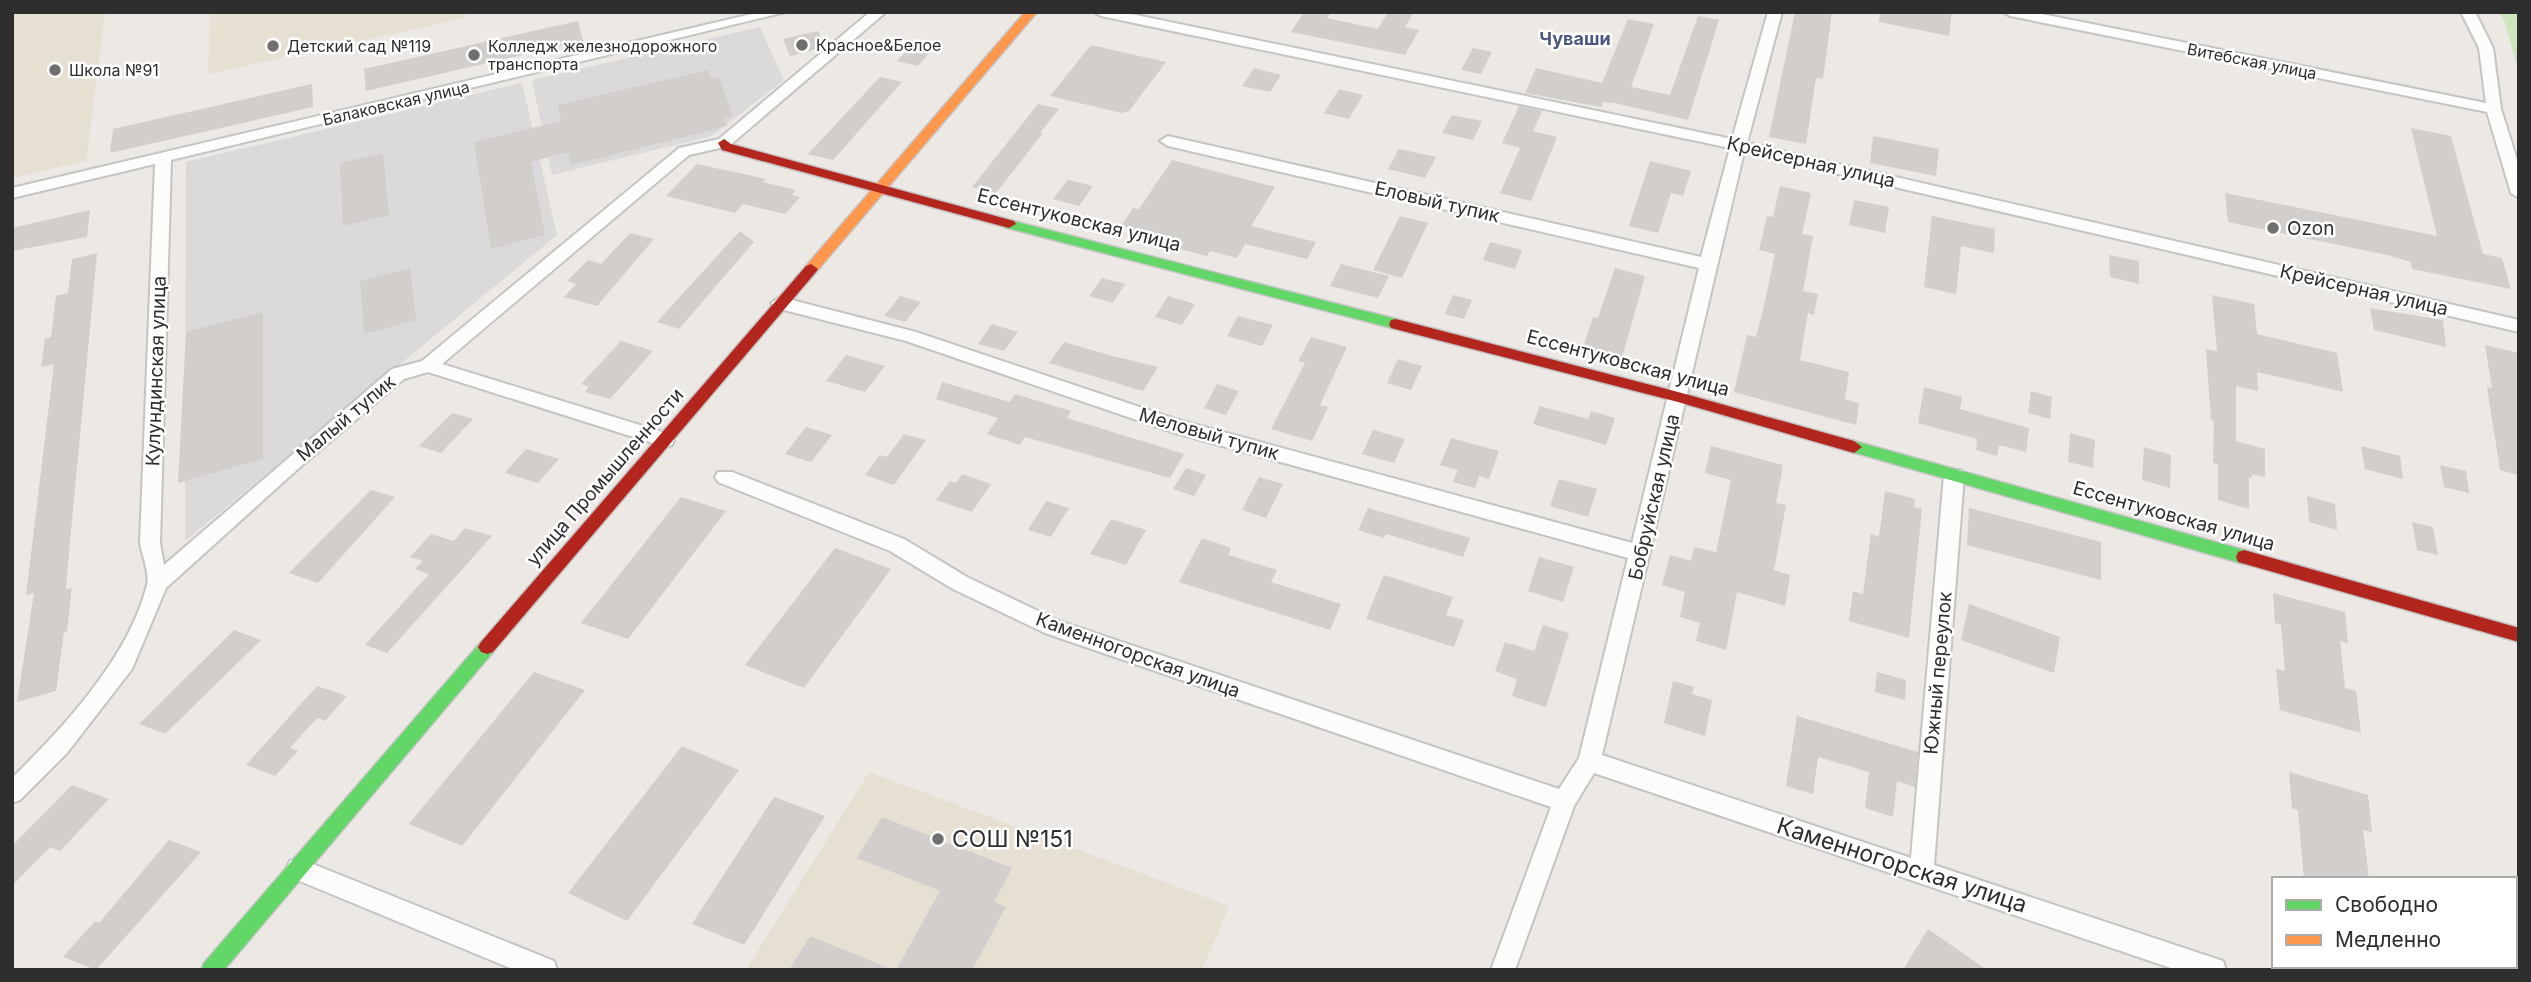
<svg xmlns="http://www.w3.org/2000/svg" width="2531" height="982" viewBox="0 0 2531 982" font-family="Inter,sans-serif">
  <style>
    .industrial { fill: #dcd9db }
    .education { fill: #e6e0d3 }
    .green { fill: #cee6be }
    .building { fill: #d1cecb }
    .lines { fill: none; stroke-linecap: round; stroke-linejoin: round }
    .street-casing { stroke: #c5c4c5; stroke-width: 4 }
    .fast-casing { stroke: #c5c4c5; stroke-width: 3 }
    .slow-casing { stroke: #c5c4c5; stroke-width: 3 }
    .jam-casing { stroke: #c5c4c5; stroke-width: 3 }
    .street { fill: #fcfcfb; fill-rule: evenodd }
    .fast { fill: #63d668; fill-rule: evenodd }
    .slow { fill: #ff974d; fill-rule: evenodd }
    .jam { fill: #b3261e; fill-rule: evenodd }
    .poi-dot { fill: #706f6e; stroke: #fff; stroke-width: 2.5 }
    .labels { text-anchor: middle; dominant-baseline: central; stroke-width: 5; stroke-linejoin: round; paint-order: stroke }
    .far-poi-label { font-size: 16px; fill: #2e2e2e; stroke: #fff; text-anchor: start }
    .far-street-label { font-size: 16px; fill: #2e2e2e; stroke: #fff }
    .far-neighbourhood-label { font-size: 18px; font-weight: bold; fill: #4d5680; stroke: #fff }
    .street-label { font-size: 19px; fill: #2e2e2e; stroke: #fff }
    .poi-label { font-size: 19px; fill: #2e2e2e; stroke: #fff; text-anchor: start }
    .near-poi-label { font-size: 23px; fill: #2e2e2e; stroke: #fff; text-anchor: start }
    .near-street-label { font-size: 23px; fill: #2e2e2e; stroke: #fff }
  </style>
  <rect width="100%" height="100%" fill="#ece8e4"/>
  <path class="industrial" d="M760 27 784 80 712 136 552 175 532 80Z
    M522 83 557 235 185 541 186 162Z"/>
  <path class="education" d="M12 12H105L86 161 12 178Z
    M210 12H464L465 18 208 74Z
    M869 772 1229 906 1202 970H746Z"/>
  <path class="green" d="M2498 12H2519V74L2505 22Z"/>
  <path class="building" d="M1304 12H1331L1327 18 1378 29 1388 12H1414L1405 27 1419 30 1405 55 1291 32Z
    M1795 12H1832L1823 79 1816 78 1806 144 1769 137Z
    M1880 12H1952L1949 36 1879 22Z
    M1698 16 1719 20 1688 120 1614 103 1603 102 1601 107 1525 93 1536 68 1602 83 1628 19 1654 24 1631 87 1670 95Z
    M578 21 583 41 366 91 364 69Z
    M818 31 825 47 790 56 783 39Z
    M916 40 937 44 918 66 897 61Z
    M1091 45 1166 62 1129 111 1122 113 1050 96Z
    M1473 48 1492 52 1481 74 1461 70Z
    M1254 68 1281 75 1270 92 1242 86Z
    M708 70 711 78 719 77 733 117 724 119 727 126 571 165 568 152 531 162 545 235 491 249 474 142 561 121 558 105Z
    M880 77 902 82 833 160 808 154Z
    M312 84 313 107 110 153 113 129Z
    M1339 89 1363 95 1349 119 1324 113Z
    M1038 104 1059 109 1040 133H1043L996 193 972 187Z
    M1519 106 1542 111 1533 131 1557 137 1531 201 1500 193 1520 148 1502 143Z
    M1452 115 1482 121 1473 140 1442 133Z
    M2411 128 2451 136 2483 254 2502 258 2511 289 2412 269 2411 262 2387 255 2228 222 2225 193 2437 236Z
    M1873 136 1939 149 1936 176 1870 163Z
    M1399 149 1436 157 1425 178 1388 169Z
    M383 153 389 215 343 226 340 163Z
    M1172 160 1275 187 1251 226 1316 242 1307 259 1245 244 1237 258 1210 251 1207 256 1179 249 1183 242 1121 226 1133 208 1139 209Z
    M1650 161 1691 171 1683 196 1671 193 1658 233 1629 226Z
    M697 164 766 179 763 182 796 190 792 195 800 197 785 214 743 204 735 213 666 196Z
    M1068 180 1093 186 1079 206 1053 199Z
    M1780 186 1811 193 1802 234 1813 236 1803 291 1818 294 1814 315 1808 313 1800 360 1849 372 1845 399 1859 403 1856 425 1734 392 1747 335 1756 337 1763 310 1775 254 1759 250 1767 216 1773 217Z
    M1854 200 1889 207 1885 233 1849 225Z
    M90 210 87 237 12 251V228Z
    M1400 216 1428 223 1402 278 1373 270Z
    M1932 216 1995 229 1994 253 1961 246 1956 294 1924 287Z
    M740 231 754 242 679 329 657 322Z
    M630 233 654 239 597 306 564 297 576 284 567 281 588 260 601 264Z
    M1490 242 1522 250 1515 269 1483 260Z
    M97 253 70 542 66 589 72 588 67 631 64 632 56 691 17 702 34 593 26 595 54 364 41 367 45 339 51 337 56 296 68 293 72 259Z
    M2109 255 2139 261V284L2110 277Z
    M1341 264 1389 276 1378 298 1330 286Z
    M410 268 416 320 364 334 360 281Z
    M1615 268 1645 276 1622 358 1583 348 1593 317 1598 318Z
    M1102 278 1125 284 1113 303 1089 296Z
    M1453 295 1472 300 1464 319 1445 314Z
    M2212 295 2254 304 2257 334 2337 353 2343 392 2257 372 2258 391 2236 386V441L2265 449V477L2252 474V478L2249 477V509L2218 500V464L2213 463 2214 421 2211 420 2206 349 2217 351Z
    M900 296 921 302 905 322 884 316Z
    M1168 296 1195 304 1182 325 1155 317Z
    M2370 308 2443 320 2446 347 2374 330Z
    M263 312V459L178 483 186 332Z
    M1238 316 1273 325 1262 346 1227 336Z
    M992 324 1018 332 1004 351 978 344Z
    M1311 337 1347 347 1320 405 1328 407 1312 441 1271 429 1305 363 1298 361Z
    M621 341 653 351 610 399 585 392 589 387 581 384Z
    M1064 342 1109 355 1158 367 1143 391 1049 363Z
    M2485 345 2519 353V475L2500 470 2487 387 2492 388Z
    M846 355 885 366 865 392 826 381Z
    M1398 359 1422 366 1411 390 1387 383Z
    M942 382 1010 402 1015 394 1071 411 1067 418 1184 454 1170 478 1025 437 1020 445 987 434 998 418 936 399Z
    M1217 384 1239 391 1226 415 1204 408Z
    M1924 387 1962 397 1960 409 2029 428 2026 452 1999 445 1997 456 1976 450 1977 439 1918 423Z
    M2031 391 2052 397 2050 419 2028 413Z
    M1540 406 1588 419 1591 411 1615 418 1606 445 1533 424Z
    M452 413 473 419 441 453 419 446Z
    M806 427 832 435 811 462 785 454Z
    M1373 430 1405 439 1394 463 1362 454Z
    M2070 433 2095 440 2093 468 2068 462Z
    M904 434 926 440 894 485 865 475 880 455 887 457Z
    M1451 438 1499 451 1489 479 1479 476 1475 488 1453 482 1458 470 1440 465Z
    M1711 446 1783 465 1776 503 1786 505 1774 570 1790 575 1785 606 1737 592 1726 650 1696 641 1700 623 1680 617 1685 592 1662 585 1670 555 1691 561 1694 547 1716 552 1731 480 1705 473Z
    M2361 446 2400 456 2403 479 2365 469Z
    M2144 447 2171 455 2170 488 2142 480Z
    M526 449 559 459 538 483 505 473Z
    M2440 465 2466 471 2469 493 2444 487Z
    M1186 468 1206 475 1194 496 1173 489Z
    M962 474 991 484 972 512 936 500 950 481 956 483Z
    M1259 477 1283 484 1266 518 1242 510Z
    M1559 479 1597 489 1588 517 1550 506Z
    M371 490 395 497 318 583 289 573Z
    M1885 491 1915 499 1914 507 1922 509 1909 638 1849 621 1853 591 1863 594 1871 534 1879 537Z
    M2307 496 2335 504 2337 530 2309 522Z
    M681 497 726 511 628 639 581 623Z
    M1046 501 1069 508 1051 537 1028 530Z
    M1368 508 1470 538 1463 557 1386 534 1384 538 1358 530Z
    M1969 508 2101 542V580L1967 545Z
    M1111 519 1146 530 1126 565 1090 554Z
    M2412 522 2433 527 2438 555 2417 550Z
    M465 528 492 536 387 653 365 645 429 574 415 569 423 561 410 557 431 534 454 541Z
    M1202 538 1231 548 1228 555 1277 570 1271 582 1341 604 1330 630 1179 582Z
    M835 548 891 569 804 688 745 665Z
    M1539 557 1574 567 1563 602 1528 591Z
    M1384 575 1453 597 1446 615 1464 620 1454 647 1366 619Z
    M2273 593 2345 612 2348 643 2340 641 2345 688 2356 691 2361 733 2280 710 2276 669 2285 671 2281 625 2275 623Z
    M1969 604 2060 637 2054 673 1961 640Z
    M1543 625 1569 633 1546 707 1512 696 1517 679 1495 671 1505 642 1534 651Z
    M234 630 261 640 165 734 139 724Z
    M534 672 585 690 462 846 409 824Z
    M1877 672 1906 680 1905 700 1875 692Z
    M1673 681 1694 687 1692 694 1712 700 1705 736 1664 723Z
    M317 686 347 696 325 721 317 718 290 748 298 751 275 776 246 765Z
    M1797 716 1918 752 1915 787 1897 781 1893 817 1865 808 1869 772 1818 757 1813 794 1786 786Z
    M682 746 739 770 627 921 568 893Z
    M2289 772 2368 795 2372 832 2363 830 2369 879H2304L2298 810 2292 808Z
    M72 785 109 799 60 851 50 847 12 886V846Z
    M774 797 825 816 744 945 692 924Z
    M882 817 1012 868 994 902 1006 907 972 970H896L940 891 857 858Z
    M169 840 201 852 96 970 63 957 95 921 99 923Z
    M1928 929 1987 970H1903Z
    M810 936 891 969V970H789Z"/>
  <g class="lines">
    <defs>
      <path id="street" d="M760 12H786L171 160 160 543 164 565 392 369 422 361 679 148 719 139 870 12H886L729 146 689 155 442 364 672 435 674 440 672 445 665 447 428 372 404 379 299 468 166 588 132 669 67 753 20 800 12 803V778C64 727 129 657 147 585 150 574 142 555 140 543L155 164 12 198V188Z
        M1094 12H1122L1732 139 1768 12H1782L1747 143 2519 320V332L1744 152 1602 755 1911 858 1944 475 1947 470H1961L1964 475 1934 865 2214 958 2223 961 2226 970H2177L1594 773 1574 806 1515 970H1491L1551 807 1045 633 953 589 890 551 718 482 715 477 718 472H732L904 539 967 577 1059 621 1559 789 1579 758 1628 558 1172 432 906 341 780 309 771 303 780 297 916 332 1175 419 1632 543 1699 268 1168 146 1160 141 1168 136 1701 257 1730 148 1101 16Z
        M2003 12H2032L2486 103 2479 48 2461 12H2475L2493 48 2501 109 2519 166V198L2511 193 2487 112 2010 16Z
        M298 858 554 961 557 970H515L290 877 286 869 290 861Z"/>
      <path id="fast" d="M1009 220 1396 319 1403 324 1396 329 1004 227 1002 224Z
        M1854 441 2244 550 2250 552 2252 557 2250 562 2244 564 1849 451 1846 447Z
        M487 640 493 642 496 647 493 652 224 970H201L204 963 481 642Z"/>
      <path id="slow" d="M1025 12H1037L816 272H806L804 269 806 266Z"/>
      <path id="jam" d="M724 139 731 144 1014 221 1016 224 1009 228 722 150 718 143Z
        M811 264 818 269 816 272 493 652 487 654 481 652 478 647 481 642 806 266Z
        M1396 319 1678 392 1854 441 1862 447 1854 453 1678 402 1391 328 1389 324 1391 320Z
        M2244 550 2519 628V642L2238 562 2236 557 2238 552Z"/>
    </defs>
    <use href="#street" class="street-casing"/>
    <use href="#fast" class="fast-casing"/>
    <use href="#slow" class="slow-casing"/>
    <use href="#jam" class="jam-casing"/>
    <use href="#street" class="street"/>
    <use href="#fast" class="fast"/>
    <use href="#slow" class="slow"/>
    <use href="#jam" class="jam"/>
  </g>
  <g class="poi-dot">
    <circle cx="802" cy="45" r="7"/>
    <circle cx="273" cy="46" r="7"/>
    <circle cx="474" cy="55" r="7"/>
    <circle cx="55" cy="70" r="7"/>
    <circle cx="2273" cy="228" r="7"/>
    <circle cx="938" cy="839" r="7"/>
  </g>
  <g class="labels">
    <g class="far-poi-label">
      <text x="816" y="45">Красное&amp;Белое</text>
      <text x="287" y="46">Детский сад №119</text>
      <text x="488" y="46">Колледж железнодорожного<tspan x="488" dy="18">транспорта</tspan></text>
      <text x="69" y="70">Школа №91</text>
    </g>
    <g class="far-street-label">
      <text transform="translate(2252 61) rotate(11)">Витебская улица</text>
      <text transform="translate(396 103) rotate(-13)">Балаковская улица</text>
    </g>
    <g class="far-neighbourhood-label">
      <text x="1575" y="38">Чуваши</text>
    </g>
    <g class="street-label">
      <text transform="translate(1811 162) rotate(13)">Крейсерная улица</text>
      <text transform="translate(1437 202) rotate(13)">Еловый тупик</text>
      <text transform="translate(1079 220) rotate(14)">Ессентуковская улица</text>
      <text transform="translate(2364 290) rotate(13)">Крейсерная улица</text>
      <text transform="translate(1628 363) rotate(15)">Ессентуковская улица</text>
      <text transform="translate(156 371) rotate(-88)">Кулундинская улица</text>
      <text transform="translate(346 418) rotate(-40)">Малый тупик</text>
      <text transform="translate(1209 434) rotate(16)">Меловый тупик</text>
      <text transform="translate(605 477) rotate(-49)">улица Промышленности</text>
      <text transform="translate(1654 497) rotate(-77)">Бобруйская улица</text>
      <text transform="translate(2174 516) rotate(16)">Ессентуковская улица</text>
      <text transform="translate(1138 655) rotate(20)">Каменногорская улица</text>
      <text transform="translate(1938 673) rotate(-85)">Южный переулок</text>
    </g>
    <g class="poi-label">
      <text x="2287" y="228">Ozon</text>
    </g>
    <g class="near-poi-label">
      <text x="952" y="839">СОШ №151</text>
    </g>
    <g class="near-street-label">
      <text transform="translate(1902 865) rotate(18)">Каменногорская улица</text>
    </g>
  </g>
  <rect width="2531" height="982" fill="none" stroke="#2e2e2e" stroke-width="28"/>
  <rect x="2272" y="877" width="245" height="91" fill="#ffffff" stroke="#ababab" stroke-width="2"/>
  <rect x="2286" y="900" width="35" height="10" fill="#63d668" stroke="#ababab" stroke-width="2"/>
  <text x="2335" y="912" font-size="21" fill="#2e2e2e">Свободно</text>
  <rect x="2286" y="935" width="35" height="10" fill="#ff974d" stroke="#ababab" stroke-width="2"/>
  <text x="2335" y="947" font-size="21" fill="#2e2e2e">Медленно</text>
</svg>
